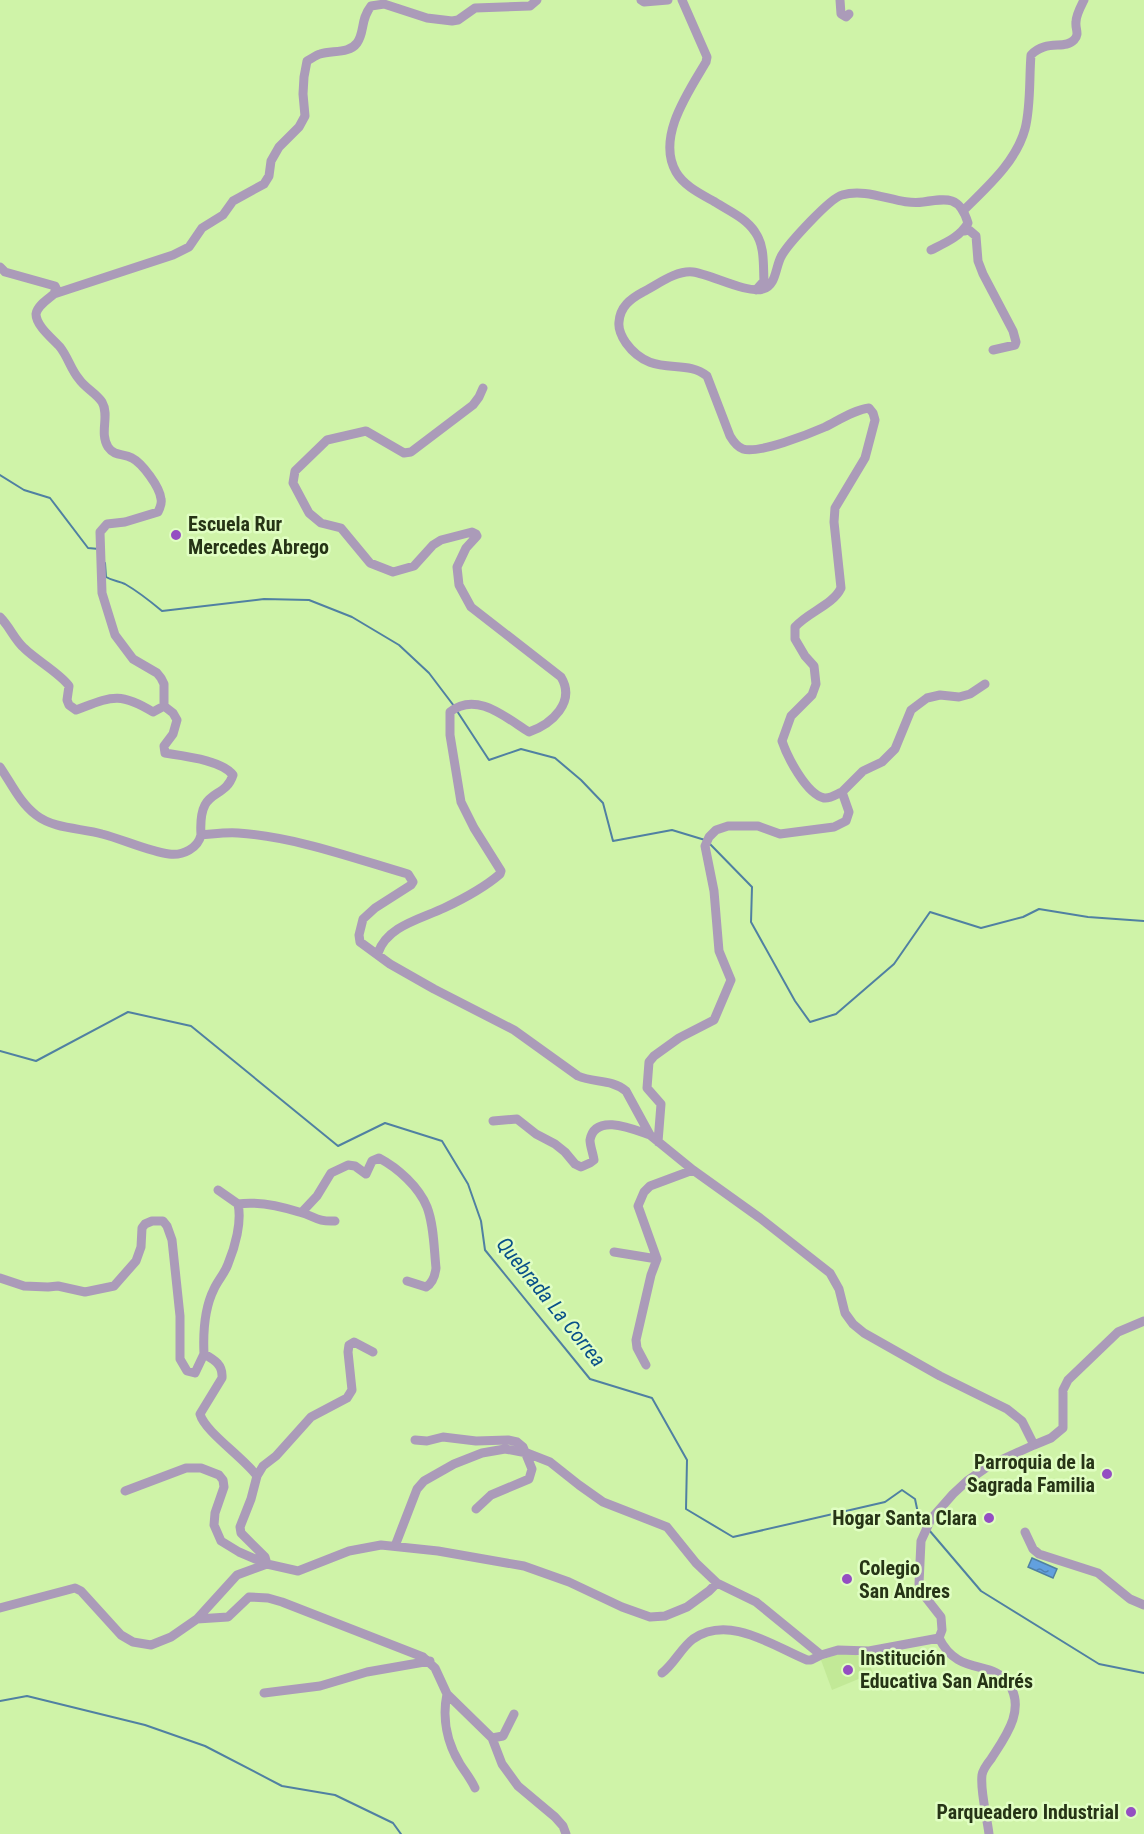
<svg xmlns="http://www.w3.org/2000/svg" width="1144" height="1834" viewBox="0 0 1144 1834" font-family="'Roboto Condensed',sans-serif">
  <style>
    .built { fill: #c2e997 }
    .water { fill: url(#water-ripples); stroke: #5080a2; stroke-width: 1.5 }
    .lines { fill: none; stroke-linecap: round; stroke-linejoin: round }
    .stream { stroke: #5080a2; stroke-width: 2 }
    .minor { stroke: #ab9bb9; stroke-width: 9 }
    .poi-dot { fill: #944ec2; stroke: #e0fec2; stroke-width: 2 }
    .labels { text-anchor: middle; dominant-baseline: central; stroke-width: 5; stroke-linejoin: round; paint-order: stroke }
    .poi-label { font-size: 20px; font-weight: bold; fill: #263416; stroke: #e0fec2; text-anchor: start }
    .water-label { font-size: 21px; font-style: italic; fill: #085089; stroke: #e0fec2 }
  </style>
  <defs>
    <pattern id="water-ripples" width="26" height="14" patternUnits="userSpaceOnUse" patternTransform="scale(1.5)"><rect width="26" height="14" fill="#62a0de"/><path d="M2 4q2-2 4 0t4 0M15 11q2-2 4 0t4 0" fill="none" stroke="#5183b3"/></pattern>
  </defs>
  <rect width="100%" height="100%" fill="#cff3a8"/>
  <path class="built" d="M846 1651 868 1660 873 1673 832 1690 821 1660Z"/>
  <path class="water" d="M1032 1558 1057 1569 1053 1578 1028 1567Z"/>
  <g class="lines">
    <path class="stream" d="M0 475 24 490 50 498 88 548 99 549
      M105 563 106 577C113 581 118 581 125 584 139 592 150 601 162 611L264 599 309 600 352 617 399 645 429 673 454 706
      M457 711 489 760 521 749 555 758 581 780 603 803 613 841 672 830 705 840
      M709 843 752 887 751 922 795 1001 810 1022 836 1014 894 964 930 912 981 928 1023 917 1039 909 1088 917 1144 921
      M0 1051 36 1061 128 1012 191 1026 338 1146 385 1123 442 1141 468 1184 481 1221 485 1250 590 1379 652 1398 687 1460 686 1509 733 1537 885 1502 902 1490 915 1499 919 1518 925 1525
      M929 1530 981 1591 1099 1664 1144 1673
      M0 1701 27 1696 145 1725 205 1746 282 1786 335 1795 393 1823 401 1834"/>
    <path class="minor" d="M537 0 530 6 475 8 458 20 452 21 427 18 384 4 371 6C360 20 365 32 357 43 349 54 332 50 320 54 316 55 311 59 307 61L304 77 303 94 305 116 299 127 279 147 271 161 269 176 264 184 233 201 223 215 202 228 189 247 173 255 54 294C48 299 37 306 36 314 36 326 53 339 60 347 68 357 71 370 79 379 85 388 96 393 102 402 110 416 99 432 108 447 115 457 123 453 132 458 142 463 160 487 161 499 162 503 160 508 158 512L125 522 107 524 100 532 102 593 115 635 133 659 157 673 161 678 164 684V706L173 713 177 720 173 734 164 746 165 753C183 756 222 760 233 775 224 802 198 785 201 835 214 834 226 832 238 833 296 837 353 858 408 874L413 882 411 885 375 908 363 919 359 935 360 942 390 964 434 989 514 1030 578 1076C594 1083 612 1079 626 1091L650 1135 693 1170 760 1218 830 1273 839 1289 845 1313 853 1324 864 1333 940 1376 1007 1409 1022 1421 1034 1445 990 1465 967 1481 953 1494 931 1519 921 1541 919 1584 923 1594 941 1617 942 1630 939 1638C958 1677 993 1659 1009 1684 1026 1710 1005 1737 991 1759 987 1764 983 1769 982 1775 980 1791 987 1817 989 1834
      M641 0 644 2 668 0
      M682 0 707 57 706 62C689 91 656 137 676 172 684 186 701 194 715 202 729 211 746 218 755 232 765 246 763 264 764 281L756 290
      M840 0 841 14 846 17 849 14
      M964 210C987 187 1016 162 1025 129 1031 106 1029 79 1031 55 1046 39 1065 50 1074 40 1080 34 1075 29 1076 22 1076 15 1081 6 1084 0
      M964 231 969 230 976 236 978 261 983 274 1013 331 1016 342 1015 345 993 350
      M0 267 5 272 55 286 56 288 54 294
      M0 617C10 627 14 639 24 648 36 660 61 674 69 686L67 700 69 705 76 710C111 697 119 691 153 712L164 706
      M0 767C11 783 20 803 36 815 54 829 81 828 102 834 122 839 150 852 169 854 183 856 198 848 201 835
      M842 792C837 794 830 799 824 798 806 794 787 756 782 741L791 716 812 695 816 684 814 666 805 656 795 639V627C808 612 833 605 841 588L834 522 835 508 865 458 875 420 873 413 869 408C854 410 839 420 825 427 809 434 759 454 743 449 737 447 733 441 730 436L707 376C684 357 652 379 626 343 622 337 618 330 619 322 620 307 630 299 643 292 657 285 676 270 693 272 710 274 747 294 763 289 777 285 775 266 782 255 789 243 830 198 842 195 870 187 898 206 923 202 948 198 960 196 968 223 960 237 945 243 931 250
      M378 953C387 926 421 919 444 908 463 899 485 887 500 874L501 871 474 828 461 802 450 735V712C476 691 505 717 529 732 552 724 576 702 561 677L471 607 459 585 457 567 466 548 477 536 476 534 472 532 441 540 433 545 414 566 393 572 370 563 341 528 321 523 309 513 293 483 295 471 327 440 366 431 404 453 411 452 473 405 479 397 483 388
      M493 1121 517 1119 536 1134 555 1144 565 1152 575 1164 581 1167 590 1163 594 1160C593 1153 590 1146 590 1140 595 1112 635 1130 650 1135
      M658 1142 661 1104 647 1088 649 1062 654 1056 679 1038 714 1020 731 980 719 951 714 891 705 846 709 837 716 830 728 826H758L780 834 834 827 846 821 849 812 842 792 863 771 882 762 895 749 911 710 927 698 940 695 959 697 970 694 985 684
      M238 1204C258 1201 280 1206 299 1212 315 1216 316 1222 335 1221
      M302 1212 317 1196 331 1173 348 1165 355 1166 366 1174 372 1161 379 1158C398 1168 419 1187 427 1207 434 1225 434 1249 436 1268 435 1276 433 1283 426 1287L407 1281
      M614 1252 657 1259
      M0 1278 24 1286 48 1287 58 1286 85 1292 114 1286 136 1261 141 1247 142 1228 145 1224 152 1221H163L167 1226 172 1240 180 1316V1359L187 1371 195 1373 204 1354C215 1360 223 1365 222 1378L200 1414C205 1432 243 1457 257 1476L251 1499 240 1527 241 1533 265 1557 267 1564
      M204 1354C203 1333 205 1307 214 1289 218 1280 225 1273 228 1264 235 1247 242 1222 238 1204L218 1190
      M646 1365 637 1348 636 1340 651 1275 657 1259 638 1206 644 1192 650 1186 693 1170
      M415 1440 427 1441 443 1437 476 1441 508 1440 517 1442 523 1447 532 1469 529 1479 491 1495 476 1509
      M1034 1445 1051 1438 1063 1428V1390L1068 1380 1118 1332 1144 1321
      M257 1476 263 1466 276 1456 311 1417 347 1398 352 1390 348 1352 349 1345 354 1342 373 1352
      M125 1491 186 1468H201L219 1475 223 1480 224 1487 215 1513 214 1525 221 1541 239 1552 267 1564 298 1571 349 1551 381 1545 438 1551 524 1566 569 1582 622 1607 650 1617 665 1616 687 1607 709 1591 717 1583 756 1602 821 1655 838 1650 869 1651 939 1638
      M1025 1532 1033 1549 1039 1554 1098 1573 1130 1599 1144 1605
      M395 1546 417 1489 424 1481 454 1464 482 1453 505 1449 527 1453 550 1462 579 1485 603 1502 667 1527 696 1563 717 1583
      M0 1608 75 1588 81 1591 121 1635 133 1642 151 1645 171 1637 197 1619 237 1575 267 1564
      M197 1619 228 1617 249 1597 268 1598 282 1602 423 1657 435 1668 447 1694 492 1738 502 1764 518 1786 555 1817 563 1826 566 1834
      M662 1673C674 1664 681 1648 693 1639 729 1614 773 1646 807 1660H811L821 1655
      M264 1693 320 1686 367 1672 430 1661
      M447 1694C442 1718 447 1743 460 1764 465 1772 471 1779 475 1788
      M492 1738 503 1736 514 1714"/>
  </g>
  <g class="poi-dot">
    <circle cx="176" cy="535" r="6"/>
    <circle cx="1107" cy="1474" r="6"/>
    <circle cx="989" cy="1518" r="6"/>
    <circle cx="847" cy="1579" r="6"/>
    <circle cx="848" cy="1670" r="6"/>
    <circle cx="1131" cy="1812" r="6"/>
  </g>
  <g class="labels">
    <g class="poi-label">
      <text x="188" y="524">Escuela Rur<tspan x="188" dy="23">Mercedes Abrego</tspan></text>
      <text x="1095" y="1462" text-anchor="end">Parroquia de la<tspan x="1095" dy="23">Sagrada Familia</tspan></text>
      <text x="977" y="1518" text-anchor="end">Hogar Santa Clara</text>
      <text x="859" y="1568">Colegio<tspan x="859" dy="23">San Andres</tspan></text>
      <text x="860" y="1658">Institución<tspan x="860" dy="23">Educativa San Andrés</tspan></text>
      <text x="1119" y="1812" text-anchor="end">Parqueadero Industrial</text>
    </g>
    <g class="water-label">
      <text transform="translate(551 1302) rotate(51)">Quebrada La Correa</text>
    </g>
  </g>
</svg>
